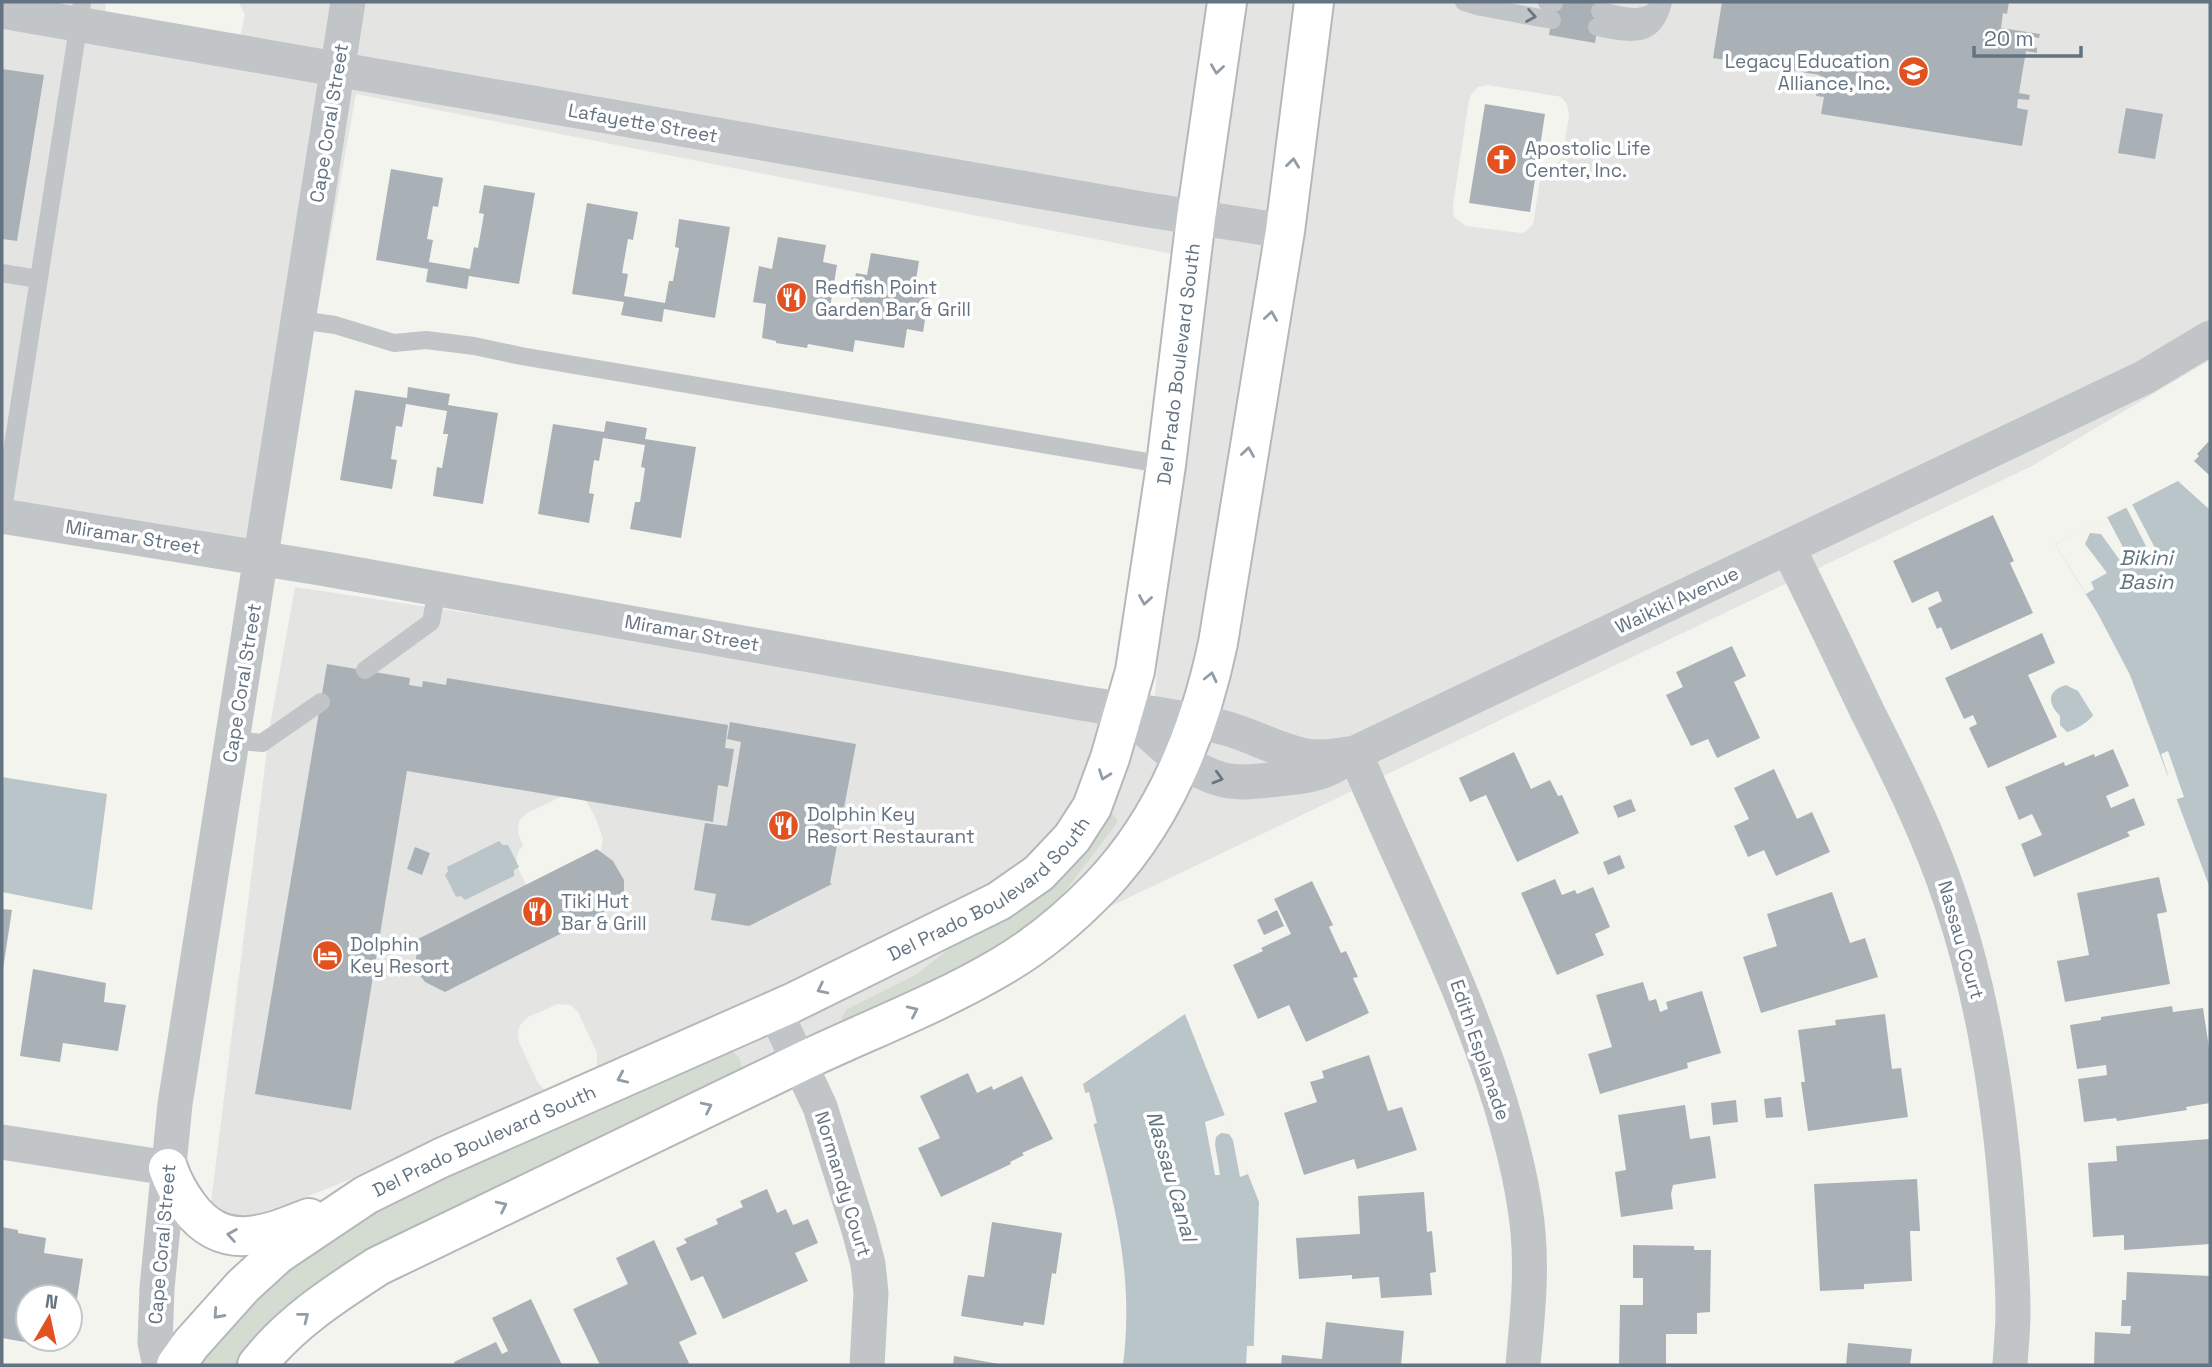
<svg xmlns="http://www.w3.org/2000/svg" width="2212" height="1367" viewBox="0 0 2212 1367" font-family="'Space Grotesk',sans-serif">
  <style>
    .built { fill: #e4e5e3; fill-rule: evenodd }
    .green { fill: #d4dbd1 }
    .water { fill: #bac5ca }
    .pier { fill: #f4f4ef }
    .building { fill: #aab1b6 }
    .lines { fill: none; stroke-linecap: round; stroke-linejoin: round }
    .secondary-casing { stroke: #b4b8bc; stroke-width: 42 }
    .lane { stroke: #c1c5c8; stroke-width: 18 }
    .street { stroke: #c1c5c8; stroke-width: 35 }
    .secondary { stroke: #fff; stroke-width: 38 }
    .oneway { stroke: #687785 }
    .oneway2 { stroke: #929da7 }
    .labels { text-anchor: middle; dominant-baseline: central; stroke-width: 7; stroke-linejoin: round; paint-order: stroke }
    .poi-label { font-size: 19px; fill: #637381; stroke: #fff; text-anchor: start }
    .street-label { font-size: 19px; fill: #637381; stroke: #fff }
    .water-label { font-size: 21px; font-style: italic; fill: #5f757f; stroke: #fff }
  </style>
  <rect width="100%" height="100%" fill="#f4f4ef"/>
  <path class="built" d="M2 2 67 6 68 2H106L105 12 234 42 241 34 245 14 238 2H1208L1172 254 356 94 272 565 2 513Z
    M1246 2H1295L1266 229 1200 640 1191 680 1155 775 1113 842 1089 871 1058 900 937 977 792 1044 404 1232 389 1206 448 1177 781 1030 901 973 1009 918 1109 815 1138 735 1153 716 1162 615Z
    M1332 2H2210V360L2032 466 1103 910 1129 882 1131 883 1153 854 1152 852 1187 794 1215 731 1227 689 1236 647ZM1488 85 1556 96 1561 97 1567 104 1569 116 1562 158 1555 165 1542 167 1533 224 1525 232 1521 233 1466 226 1454 217 1453 206 1469 100 1471 95 1478 87Z
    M295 587 1106 709 1076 798 1058 825 1028 857 991 883 887 936 768 992 597 1068V1053L578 1012 571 1005 558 1004 528 1017 520 1025 518 1031 519 1042 538 1083 545 1090 434 1139 359 1176 291 1203 245 1217 231 1216 217 1209 211 1202 270 725ZM567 794 586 801 596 819 603 839 598 864 527 886 516 864 518 852 523 846 518 832 519 821 527 813Z"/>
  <path class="green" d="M1111 813 1117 818V823L1044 919 1008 949 842 1023 841 1018 847 1009 917 974 963 938 1106 815Z
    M729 1050C739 1055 743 1061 741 1073L242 1360 238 1365H197L255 1291 364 1217 467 1167Z"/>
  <path class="water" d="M2178 481 2210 510V888L2130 675 2098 614 2055 544Z
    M2066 685 2078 691 2093 715C2090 721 2074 731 2067 732L2060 725V716C2048 704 2046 691 2066 685Z
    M2 777 107 794 92 910 2 892Z
    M499 841 503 845H508L519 867 514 870V876L465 900 461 896 456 897 445 875 448 871 447 867Z
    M1185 1014 1259 1202 1253 1365H1123C1136 1262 1108 1182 1083 1084Z"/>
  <path class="pier" d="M2132 504 2155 548 2149 552 2126 507Z
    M2107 517 2126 553V565L2124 566 2101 534 2090 533 2085 544 2107 573 2091 582 2094 589 2086 594 2055 544Z
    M2168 751 2184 797 2174 800 2165 777 2168 775 2161 754Z
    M1089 1092 1097 1123 1090 1125 1082 1094Z
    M1225 1115 1237 1144 1240 1143 1248 1164 1245 1166 1248 1174 1240 1177 1233 1140 1229 1134 1221 1133 1216 1137 1215 1144 1220 1175H1215L1205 1122Z
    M1247 1346H1257L1256 1365H1246Z"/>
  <path class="building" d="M1554 2H1602L1595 43 1549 35Z
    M1722 2H2009L2007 14 2003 13 2001 28 2040 34 2039 38 2028 36 2027 46 2037 48V53L2026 51 2019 93 2030 95 2029 100 2018 99 2017 108 2028 110 2022 146 1821 114 1824 97 1816 96 1820 75 1713 58Z
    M2 69 44 75 17 241 2 239Z
    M1485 104 1545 114 1530 212 1469 203Z
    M2126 108 2163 114 2155 159 2118 153Z
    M391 169 443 178 438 207 433 206 427 239 433 240 429 262 470 269 474 247 478 248 484 214 479 213 484 185 535 193 519 284 469 276 467 289 426 282 428 269 376 260Z
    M587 203 638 212 633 240 628 239 622 273 628 274 624 296 665 303 669 281H673L679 248 675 247 679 219 730 227 715 318 664 309 662 322 621 315 624 302 572 294Z
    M778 237 826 245 823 262 837 265 829 314 848 317 856 273 867 275 871 253 919 261 914 292 929 295 923 332 907 329 904 348 855 340 853 352 808 344 807 348 776 343V341L762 338 766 304 753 302 759 266 772 269Z
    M408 387 450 394 448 405 498 413 483 504 433 496 437 467 442 468 448 434H443L447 411 406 404 402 427 396 426 391 459 397 460 392 489 340 480 355 390 407 398Z
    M606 421 647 428 645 439 696 447 681 538 630 529 635 502H640L645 468 641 467 645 445 603 438 599 461 594 460 589 493 594 494 589 523 538 514 553 424 604 432Z
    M2210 440V476L2194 461 2199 456 2197 454Z
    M1993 515 2014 561 2010 563 2033 613 1951 650 1941 627 1937 629 1928 608 1942 601 1938 591 1912 603 1893 561Z
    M2042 633 2055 663 2028 675 2057 737 1988 768 1969 728 1977 724 1973 715 1964 719 1945 678Z
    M1732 646 1746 676 1734 682 1760 738 1717 758 1708 739 1691 746 1666 695 1683 687 1676 672Z
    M327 664 410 678 409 685 422 687 423 681 446 685 447 678 728 725 725 748 734 749 728 787 718 785 713 822 407 771 351 1110 255 1094Z
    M730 722 856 744 830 883 832 884 749 926 711 920 716 894 694 890 705 823 727 826 741 742 727 739Z
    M2113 749 2129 786 2106 796 2111 808 2134 798 2145 825 2127 832 2130 836 2034 877 2021 844 2042 835 2032 814 2019 820 2005 787 2064 762 2065 766 2094 754 2095 757Z
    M1514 752 1531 789 1550 780 1558 796 1562 795 1579 833 1517 862 1486 795 1470 802 1459 778Z
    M1774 769 1797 819 1812 812 1830 852 1776 876 1764 850 1748 857 1734 826 1749 819 1734 788Z
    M1631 799 1636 811 1618 818 1613 806Z
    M415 847 430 853 422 875 407 869Z
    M597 849 613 861 624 880V902L445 992 425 982 418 973 416 959 418 939Z
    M1620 855 1625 868 1608 875 1603 862Z
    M2159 877 2167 912 2157 914 2170 984 2065 1002 2057 961 2089 955 2077 893Z
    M1555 879 1562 895 1575 890 1577 894 1593 887 1610 927 1595 934 1604 955 1557 975 1521 893Z
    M1312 881 1333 925 1329 927 1341 953 1346 951 1358 977 1353 978 1369 1013 1306 1042 1289 1005 1258 1019 1233 965 1263 951 1261 948 1291 934 1274 899Z
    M1832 892 1850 943 1865 938 1878 977 1761 1013 1743 957 1777 946 1767 914Z
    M2 909 12 910 3 969 2 968Z
    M1277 910 1284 926 1264 935 1257 920Z
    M33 969 106 983 104 1002 126 1005 118 1051 63 1043 60 1062 20 1056Z
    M1643 982 1649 1001 1656 999 1660 1012 1668 1009 1666 1002 1702 991 1721 1053 1687 1063 1688 1068 1600 1094 1588 1054 1612 1047 1596 995Z
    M2172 1006 2173 1012 2203 1008 2210 1054V1103L2186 1107 2187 1110 2117 1121 2116 1118 2084 1122 2078 1079 2107 1075 2106 1065 2077 1069 2070 1025 2101 1020V1017Z
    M1885 1014 1892 1069 1901 1068 1908 1117 1808 1131 1801 1082H1805L1798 1030 1836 1025 1835 1020Z
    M1369 1055 1388 1111 1402 1107 1417 1150 1357 1169 1354 1159 1304 1175 1284 1113 1317 1102 1310 1082 1324 1078 1322 1071Z
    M968 1073 977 1093 992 1086 993 1090 1022 1076 1053 1139 1022 1153 1024 1155 1010 1162 1011 1164 941 1197 918 1148 940 1138 920 1096Z
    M1781 1097 1783 1117 1766 1118 1764 1099Z
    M1736 1100 1738 1122 1713 1125 1711 1103Z
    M1685 1105 1690 1139 1710 1136 1716 1178 1673 1185 1671 1194 1673 1209 1621 1217 1615 1172 1626 1170 1618 1115Z
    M2210 1139V1244L2124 1250V1235L2093 1237 2088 1163 2117 1161 2116 1146Z
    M1917 1179 1920 1231H1910L1912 1281 1864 1284V1289L1820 1291 1814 1184Z
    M767 1189 777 1213 786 1209 793 1225 808 1219 818 1243 795 1253 808 1281 723 1319 703 1276 691 1281 676 1248 687 1243 684 1239 718 1224 716 1219 743 1207 740 1201Z
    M1424 1192 1427 1232 1432 1231 1436 1272 1430 1273 1432 1295 1381 1298 1379 1277 1352 1279V1275L1299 1279 1296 1238 1360 1234 1358 1196Z
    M992 1222 1062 1233 1056 1274 1052 1273 1044 1325 1024 1322 1023 1326 961 1316 968 1275 984 1277Z
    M2 1227 18 1230V1233L46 1238 44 1253 83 1259 74 1319 70 1318V1297H28V1339H42L41 1345 2 1338Z
    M654 1240 697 1334 679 1342 689 1363 685 1365H600L573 1309 628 1284 616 1258Z
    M1633 1245 1694 1246V1250H1711L1710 1312 1697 1313V1334H1666V1365H1619L1620 1305H1643V1278H1633Z
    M2127 1272 2210 1276V1365H2094L2095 1332 2130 1334 2131 1326H2121L2122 1300H2126Z
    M531 1299 562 1365H455L454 1362 496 1342 502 1354 508 1351 492 1318Z
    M1326 1322 1404 1331 1401 1365H1281L1282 1355 1322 1359Z
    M1848 1343 1912 1349 1910 1365H1846Z
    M954 1356 999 1364V1365H953Z"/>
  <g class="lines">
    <defs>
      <g id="secondary">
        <path d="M168 1168C173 1183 180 1195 189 1207 223 1252 264 1236 309 1218"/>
        <path id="s1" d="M176 1365 191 1344 243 1286 278 1254 366 1195 441 1158 792 1003 999 901 1039 873 1072 838 1092 807 1110 758 1135 671 1166 465 1196 218 1227 2"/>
        <path d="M257 1365C290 1323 333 1295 378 1266 518 1198 658 1130 799 1063 866 1031 938 1004 1002 966 1038 945 1071 917 1100 887 1164 820 1199 733 1218 643L1285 231 1314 2"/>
      </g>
    </defs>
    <use href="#secondary" class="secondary-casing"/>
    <path class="lane" d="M1464 2 1481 7 1552 20
      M1547 2 1554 3
      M1600 11C1622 15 1646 25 1661 4
      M1597 27C1629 33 1654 41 1663 2
      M2 273 38 279
      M300 320 335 325 394 343 426 340 474 346 521 356 1166 465
      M2 516 82 2
      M365 670 431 622 437 589
      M233 740 262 743 321 702"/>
    <path class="street" d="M2 11 1142 209 1285 231
      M2 516 326 569 1081 703C1129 711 1178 715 1225 728 1252 735 1278 751 1306 756 1322 759 1339 755 1355 753L2145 377 2210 338
      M1788 548C1816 603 1842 659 1869 715 1900 776 1931 839 1952 904 1983 997 1998 1093 2006 1190 2009 1231 2013 1271 2013 1312 2013 1330 2011 1348 2010 1365
      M1125 710C1155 738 1183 770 1224 780 1241 784 1261 781 1278 779 1299 777 1321 775 1339 763
      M1355 753C1403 869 1463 981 1500 1102 1513 1145 1524 1188 1528 1232 1532 1277 1527 1321 1523 1365
      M775 1011 820 1107 859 1230 868 1264 871 1293 867 1365
      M2 1142 168 1168
      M160 1365 155 1343 157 1288 175 1104 348 2"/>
    <use href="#secondary" class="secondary"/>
  </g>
  <defs><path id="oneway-chevron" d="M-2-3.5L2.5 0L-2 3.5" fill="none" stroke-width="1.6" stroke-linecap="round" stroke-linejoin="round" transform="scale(1.75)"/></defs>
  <g class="oneway">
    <use href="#oneway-chevron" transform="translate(1531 16) rotate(10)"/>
    <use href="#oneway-chevron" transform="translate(1218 778) rotate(16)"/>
  </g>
  <g class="oneway2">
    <use href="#oneway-chevron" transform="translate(1217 69) rotate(98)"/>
    <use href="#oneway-chevron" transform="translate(1293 163) rotate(-83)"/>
    <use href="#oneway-chevron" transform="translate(1271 316) rotate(-81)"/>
    <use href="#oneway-chevron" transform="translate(1248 452) rotate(-81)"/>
    <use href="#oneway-chevron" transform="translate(1145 600) rotate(99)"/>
    <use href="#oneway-chevron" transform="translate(1211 677) rotate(-77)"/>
    <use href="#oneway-chevron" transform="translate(1104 775) rotate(110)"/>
    <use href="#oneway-chevron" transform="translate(822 989) rotate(154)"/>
    <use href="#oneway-chevron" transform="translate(913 1011) rotate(-25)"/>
    <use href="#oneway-chevron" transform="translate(622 1078) rotate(156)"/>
    <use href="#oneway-chevron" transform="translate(707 1107) rotate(-26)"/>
    <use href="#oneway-chevron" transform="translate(502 1206) rotate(-26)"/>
    <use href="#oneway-chevron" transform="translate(232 1235) rotate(-171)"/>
    <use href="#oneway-chevron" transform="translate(218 1314) rotate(132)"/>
    <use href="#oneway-chevron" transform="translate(304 1317) rotate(-38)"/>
  </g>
  <defs>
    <symbol id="school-disc" viewBox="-11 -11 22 22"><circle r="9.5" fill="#e25221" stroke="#fff"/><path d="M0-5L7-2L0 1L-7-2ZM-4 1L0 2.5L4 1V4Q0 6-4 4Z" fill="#fff"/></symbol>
    <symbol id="church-disc" viewBox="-11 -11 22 22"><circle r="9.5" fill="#e25221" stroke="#fff"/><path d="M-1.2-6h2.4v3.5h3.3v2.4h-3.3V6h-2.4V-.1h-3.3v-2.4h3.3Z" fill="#fff"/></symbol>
    <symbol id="restaurant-disc" viewBox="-11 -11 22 22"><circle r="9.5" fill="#e25221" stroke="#fff"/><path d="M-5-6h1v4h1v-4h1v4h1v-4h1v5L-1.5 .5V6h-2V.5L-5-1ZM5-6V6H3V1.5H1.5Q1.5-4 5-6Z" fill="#fff"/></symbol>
    <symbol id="hotel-disc" viewBox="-11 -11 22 22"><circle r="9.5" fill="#e25221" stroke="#fff"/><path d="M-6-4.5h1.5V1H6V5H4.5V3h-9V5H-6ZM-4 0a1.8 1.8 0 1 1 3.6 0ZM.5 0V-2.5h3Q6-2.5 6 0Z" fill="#fff"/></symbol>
  </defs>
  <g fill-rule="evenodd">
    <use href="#school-disc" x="1896" y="54" width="35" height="35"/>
    <use href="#church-disc" x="1484" y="142" width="35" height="35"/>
    <use href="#restaurant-disc" x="774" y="280" width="35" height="35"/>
    <use href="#restaurant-disc" x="766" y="808" width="35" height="35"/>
    <use href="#restaurant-disc" x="520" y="894" width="35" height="35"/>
    <use href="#hotel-disc" x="310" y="938" width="35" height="35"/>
  </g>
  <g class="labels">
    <g class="poi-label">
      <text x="1890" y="61" text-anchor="end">Legacy Education<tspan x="1890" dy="22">Alliance, Inc.</tspan></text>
      <text x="1525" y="148">Apostolic Life<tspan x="1525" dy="22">Center, Inc.</tspan></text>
      <text x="815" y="287">Redfish Point<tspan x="815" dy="22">Garden Bar &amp; Grill</tspan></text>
      <text x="807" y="814">Dolphin Key<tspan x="807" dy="22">Resort Restaurant</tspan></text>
      <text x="561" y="901">Tiki Hut<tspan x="561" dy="22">Bar &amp; Grill</tspan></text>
      <text x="350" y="944">Dolphin<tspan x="350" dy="22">Key Resort</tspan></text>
    </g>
    <g class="street-label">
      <text transform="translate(329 123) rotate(-81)">Cape Coral Street</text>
      <text transform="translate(643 123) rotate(10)">Lafayette Street</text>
      <text stroke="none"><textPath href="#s1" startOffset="1542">Del Prado Boulevard South</textPath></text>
      <text transform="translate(133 537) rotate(9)">Miramar Street</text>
      <text transform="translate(1677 600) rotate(-25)">Waikiki Avenue</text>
      <text transform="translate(692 633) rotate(10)">Miramar Street</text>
      <text transform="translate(242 683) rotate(-81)">Cape Coral Street</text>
      <text stroke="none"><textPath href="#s1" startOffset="954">Del Prado Boulevard South</textPath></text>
      <text transform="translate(1961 940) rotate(74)">Nassau Court</text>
      <text transform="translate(1480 1050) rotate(71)">Edith Esplanade</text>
      <text stroke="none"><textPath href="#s1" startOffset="387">Del Prado Boulevard South</textPath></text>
      <text transform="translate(843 1184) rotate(73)">Normandy Court</text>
      <text transform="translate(162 1244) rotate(-85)">Cape Coral Street</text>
    </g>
    <g class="water-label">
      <text x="2146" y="557">Bikini<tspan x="2146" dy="24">Basin</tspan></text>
      <text transform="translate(1172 1176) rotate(74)">Nassau Canal</text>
    </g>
  </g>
  <rect width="2212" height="1367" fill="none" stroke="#637381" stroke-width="7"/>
  <g transform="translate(49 1318) rotate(9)"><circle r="33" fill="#ffffff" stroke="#c1c7cd" stroke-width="2"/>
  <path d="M0-5L12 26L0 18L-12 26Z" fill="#e25221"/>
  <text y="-10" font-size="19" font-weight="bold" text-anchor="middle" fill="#637381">N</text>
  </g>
  <path d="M1974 46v10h107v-10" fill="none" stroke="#637381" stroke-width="3.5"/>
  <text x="1984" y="46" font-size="21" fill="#637381" stroke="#ffffff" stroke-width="5" paint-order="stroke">20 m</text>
</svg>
